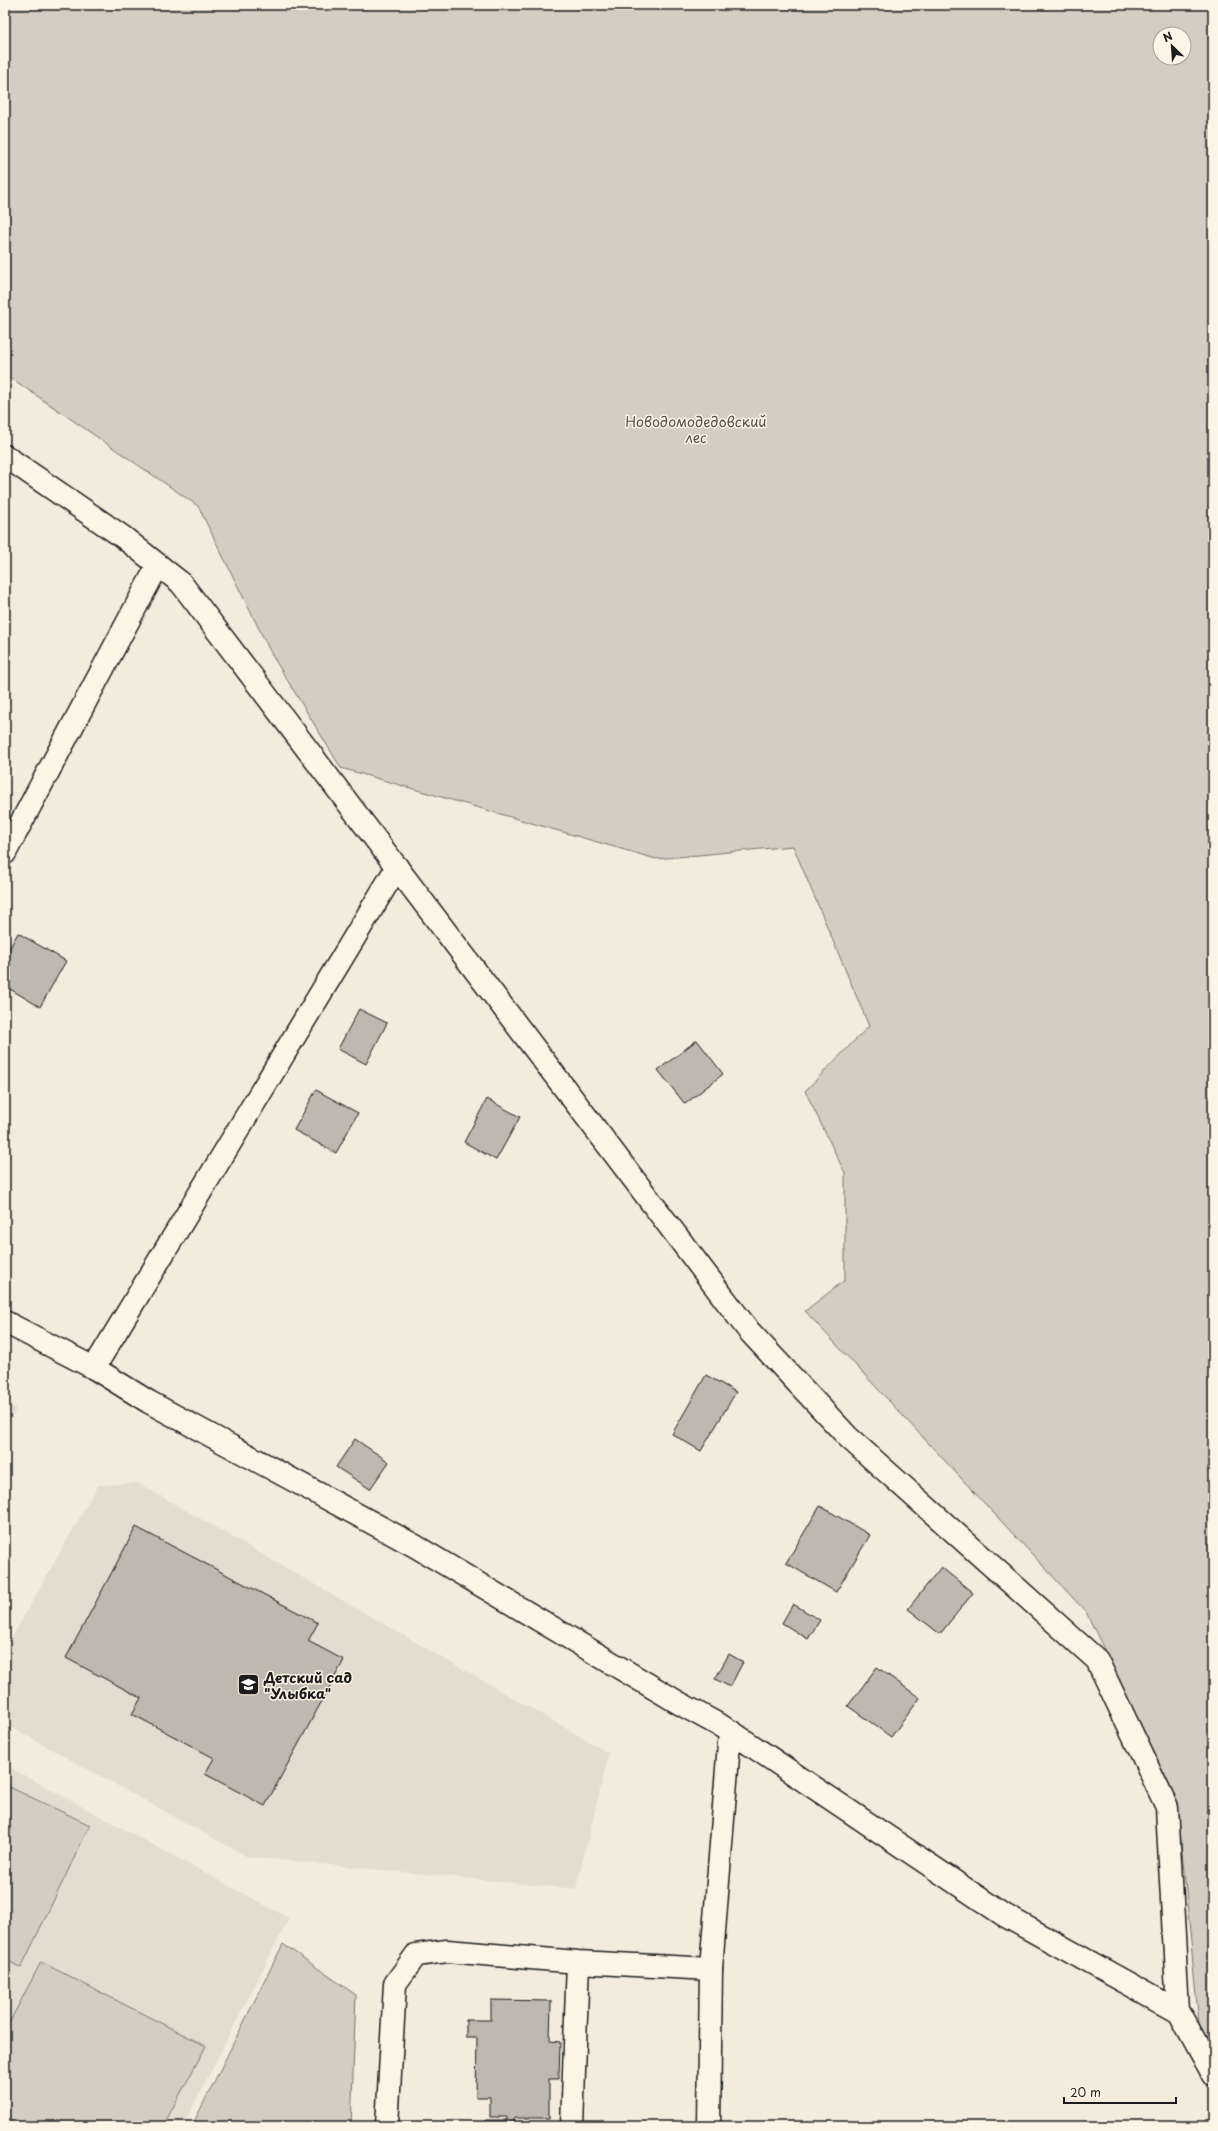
<svg xmlns="http://www.w3.org/2000/svg" width="1218" height="2131" viewBox="0 0 1218 2131" font-family="'Playpen Sans',sans-serif">
  <style>
    .built { fill: #e3ddcf }
    .green { fill: #d3cec1; stroke: #78756e; fill-rule: evenodd }
    .building { fill: #beb9ae; stroke: #1c1c1c }
    .lines { fill: none; stroke-linecap: round; stroke-linejoin: round }
    .lane-casing { stroke: #1c1c1c; stroke-width: 25 }
    .street-casing { stroke: #1c1c1c; stroke-width: 25 }
    .lane { stroke: #fcf5e5; stroke-width: 22 }
    .street { stroke: #fcf5e5; stroke-width: 22 }
    .labels { text-anchor: middle; dominant-baseline: central; stroke-width: 3; stroke-linejoin: round; paint-order: stroke }
    .park-label { font-size: 14px; fill: #53514e; stroke: #fcf5e5 }
    .poi-label { font-size: 14px; font-weight: bold; fill: #1c1c1c; stroke: #fcf5e5; text-anchor: start }
  </style>
  <rect width="100%" height="100%" fill="#f3ecdd"/>
  <filter id="ink" filterUnits="userSpaceOnUse"><feTurbulence type="fractalNoise" baseFrequency=".025" numOctaves="2"/><feDisplacementMap in="SourceGraphic" scale="8" xChannelSelector="R" yChannelSelector="G"/><feConvolveMatrix kernelMatrix="1 2 1 2 8 2 1 2 1" color-interpolation-filters="sRGB"/></filter>
  <g filter="url(#ink)">
    <path class="built" d="M5 1403 16 1409 5 1429Z
      M138 1483 609 1753 576 1889 248 1857 7 1725 5 1721V1650L98 1485Z
      M5 1765 289 1918 183 2126H5Z"/>
    <path class="green" d="M5 5H720L730 7 740 5H1213V2080L1200 2035 1177 1800 1086 1612 805 1311 845 1280V1173L805 1091 869 1026 793 846 656 859 341 768 272 655 198 506 5 374ZM1160 34H1184V58H1160Z
      M5 1785 90 1825 21 1968 5 1959Z
      M283 1944 356 1995 351 2126H192Z
      M41 1962 206 2046 163 2126H5V2031Z"/>
    <path class="building" d="M18 933 66 961 40 1007 5 986V956Z
      M359 1009 387 1023 366 1064 338 1049Z
      M697 1040 723 1074 685 1104 658 1070Z
      M316 1090 358 1113 336 1153 294 1130Z
      M487 1099 520 1117 496 1160 464 1142Z
      M706 1375 736 1392 701 1451 672 1434Z
      M355 1439 389 1462 370 1489 336 1467Z
      M820 1506 870 1535 836 1592 786 1563Z
      M136 1527 318 1623 308 1641 344 1660 265 1806 205 1774 214 1758 132 1714 141 1698 66 1658Z
      M941 1567 973 1593 940 1634 908 1609Z
      M793 1604 820 1620 808 1639 782 1623Z
      M729 1654 743 1662 730 1687 715 1679Z
      M877 1667 920 1698 891 1737 848 1706Z
      M491 2000 551 2001 550 2041 560 2042 559 2079H549V2118H514V2123H545V2126H486V2120H507V2117H490V2097H476L477 2038H466V2020H491Z"/>
    <g class="lines">
      <defs>
        <path id="lane" d="M5 853 158 565
          M94 1368 397 867
          M387 2126 395 1984 416 1955 447 1951 578 1962 711 1969
          M572 2126 578 1962"/>
        <path id="street" d="M5 456 123 537 181 583 749 1331 848 1437 1097 1660 1167 1807 1178 2011 1213 2075
          M5 1322 94 1368 149 1402 415 1546 679 1703 730 1731 1004 1915 1178 2011
          M709 2126 711 1969 730 1731"/>
      </defs>
      <use href="#lane" class="lane-casing"/>
      <use href="#street" class="street-casing"/>
      <use href="#lane" class="lane"/>
      <use href="#street" class="street"/>
    </g>
  </g>
  <defs>
    <symbol id="school-square" viewBox="-11 -11 22 22"><rect x="-9" y="-9" width="18" height="18" rx="4" fill="#1c1c1c" stroke="#fcf5e5"/><path d="M0-5L7-2L0 1L-7-2ZM-4 1L0 2.5L4 1V4Q0 6-4 4Z" fill="#fff"/></symbol>
  </defs>
  <g fill-rule="evenodd">
    <use href="#school-square" x="236" y="1672" width="25" height="25"/>
  </g>
  <g class="labels">
    <g class="park-label">
      <text x="696" y="421">Новодомодедовский<tspan x="696" dy="16">лес</tspan></text>
    </g>
    <g class="poi-label">
      <text x="264" y="1677">Детский сад<tspan x="264" dy="16">"Улыбка"</tspan></text>
    </g>
  </g>
  <rect width="1218" height="2131" fill="none" stroke="#fcf5e5" stroke-width="20"/>
  <rect x="10" y="10" width="1198" height="2111" fill="none" stroke="#1c1c1c" stroke-width="1.5" filter="url(#ink)"/>
  <g transform="translate(1172 46) rotate(335)"><circle r="19" fill="#fcf5e5" stroke="#a29e95"/>
  <path d="M0-3L7 15L0 10L-7 15Z" fill="#1c1c1c"/>
  <text y="-6" font-size="11" font-weight="bold" text-anchor="middle" fill="#1c1c1c">N</text>
  </g>
  <path d="M1064 2097v6h112v-6" fill="none" stroke="#1c1c1c" stroke-width="2"/>
  <text x="1070" y="2097" font-size="12" fill="#1c1c1c" stroke="#fcf5e5" stroke-width="3" paint-order="stroke">20 m</text>
</svg>
